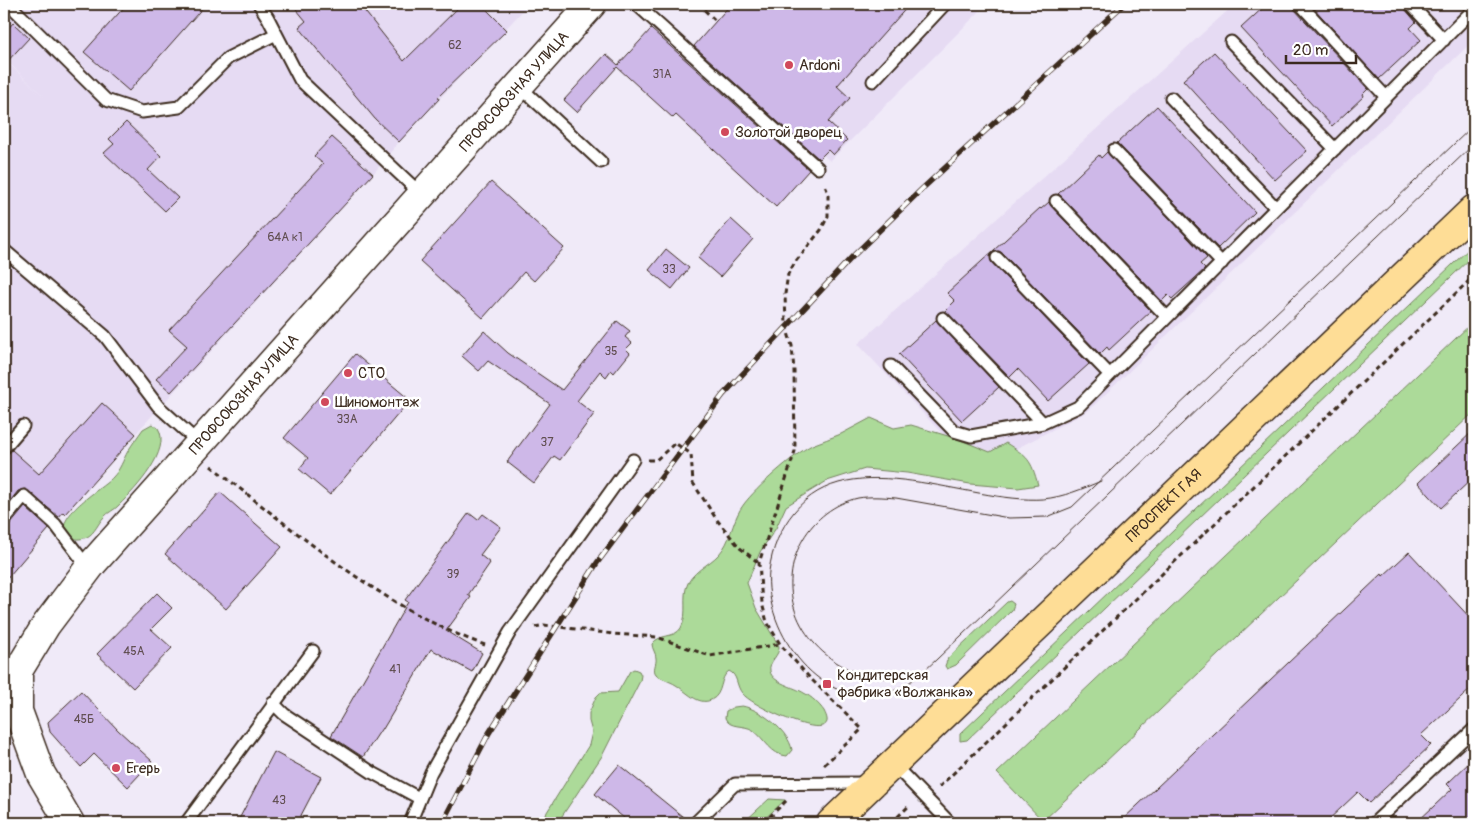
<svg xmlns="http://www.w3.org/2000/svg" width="1478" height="827" viewBox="0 0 1478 827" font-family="Pangolin,sans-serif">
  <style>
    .built { fill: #e6dbf3 }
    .green { fill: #acda99; stroke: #74825c }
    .building { fill: #ceb8e8; stroke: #3b2a1e }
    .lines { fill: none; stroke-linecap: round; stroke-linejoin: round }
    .service-casing { stroke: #3b2a1e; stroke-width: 15 }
    .tertiary-casing { stroke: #3b2a1e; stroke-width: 31 }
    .primary-casing { stroke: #3b2a1e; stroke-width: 31 }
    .path { stroke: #3b2a1e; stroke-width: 3; stroke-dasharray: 5 4; stroke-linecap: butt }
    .service { stroke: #fff; stroke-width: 11 }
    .tertiary { stroke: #fff; stroke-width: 28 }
    .primary { stroke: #fedd96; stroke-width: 28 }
    .tram { stroke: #3b2a1e; stroke-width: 1 }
    .rail-casing { stroke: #3b2a1e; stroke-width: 5.5 }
    .rail { stroke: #fff; stroke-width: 4; stroke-dasharray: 11; stroke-linecap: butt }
    .poi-dot { fill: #d1495b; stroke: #fff; stroke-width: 2 }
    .labels { text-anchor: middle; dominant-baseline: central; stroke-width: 5; stroke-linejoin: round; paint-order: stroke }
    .number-label { font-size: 12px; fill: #604e50 }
    .poi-label { font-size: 15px; fill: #3b2a1e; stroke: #fff; text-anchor: start }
    .street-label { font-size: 15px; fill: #3b2a1e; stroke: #fff }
  </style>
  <rect width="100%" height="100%" fill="#f0eaf8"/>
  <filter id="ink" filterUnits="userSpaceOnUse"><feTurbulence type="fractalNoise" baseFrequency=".02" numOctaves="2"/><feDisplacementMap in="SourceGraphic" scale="10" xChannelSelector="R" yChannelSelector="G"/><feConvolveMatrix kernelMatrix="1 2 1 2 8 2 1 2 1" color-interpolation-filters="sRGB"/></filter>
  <g filter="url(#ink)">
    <path class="built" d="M4 4H529L399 142 373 174 64 512 4 582V59L44 97 4 58Z
      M731 4H987L830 161 697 43Z
      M1235 4H1474V40L1088 411 976 470 858 344Z"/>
    <path class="green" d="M1474 244V255L967 740 960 741V734Z
      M1474 321V412L1043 821 997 773Z
      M871 418 894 428 911 425 958 439 990 452 1006 443C1028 457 1031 459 1038 485L1018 488 970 484 907 473 865 469 827 481 786 506 776 528 760 552 747 583 756 608 779 646C780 656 768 661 770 671 772 683 795 687 804 693 812 697 819 704 824 711 827 717 830 724 822 726 808 731 751 705 742 693 736 686 738 675 729 671 719 677 724 694 711 700 698 706 686 691 676 685 670 681 660 679 656 674 652 669 657 664 656 658 656 653 652 649 652 644 660 633 674 639 681 628 689 613 681 597 688 583 696 568 714 563 723 549 732 536 733 518 744 504 756 488 794 454 812 445 822 441 831 438 841 434 851 429 861 423 871 418Z
      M152 424 158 428C172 450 135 490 119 505 115 510 108 512 104 517 98 523 95 533 87 537 82 539 77 540 72 538 43 522 105 487 113 477 120 470 123 460 128 451 133 443 138 436 143 429Z
      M1010 601 1014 604 1012 610 956 665 947 669 945 666 948 658 1007 602Z
      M634 669 639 671 641 675 640 681 602 756 560 819 556 823H546L544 821 547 812 589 745 592 732 589 721V713L596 697 600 693 618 692 630 671Z
      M742 706C760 709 789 731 792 750L787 756C771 755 765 739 753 730 743 724 730 729 725 718L726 711 734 707Z
      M769 799 785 800 760 823H743Z"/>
    <path class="building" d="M127 4H206L129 91 84 52Z
      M292 4H359L404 61 462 4H481L507 30 438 97 439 99 399 142 375 119 316 48 299 27 306 21Z
      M731 4H910L837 86 850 98 828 122 847 140 833 155 828 150 819 159 694 46Z
      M1267 4H1293L1294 9 1368 89 1363 94 1364 96 1332 126 1241 28Z
      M1310 4H1403L1405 9 1416 22 1410 28 1421 40 1379 79Z
      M13 23 29 38 4 65V33Z
      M651 29 809 170 776 207 676 115 673 118 617 67 577 112 564 100 606 54 618 65Z
      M1214 52 1307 151 1275 180 1183 80Z
      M1157 106 1255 212 1218 248 1117 143Z
      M126 122 161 156 148 170 178 198 165 211 104 153 114 144 109 139Z
      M332 137 373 174 171 392 156 379 187 346 169 330 323 164 314 156Z
      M1107 152 1207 258 1200 264 1205 269 1172 299 1168 295 1162 301 1061 196 1058 194 1099 155 1101 158Z
      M491 182 564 248 534 281 524 272 483 318 420 261Z
      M1049 202 1051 206 1151 311 1109 350 1107 347 1100 354 1002 253 999 251 992 252 990 256 992 263 1089 364 1048 401 1018 369 1010 377 945 311 955 301 947 293 1040 208 1041 209Z
      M731 219 753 239 720 277 698 258Z
      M666 249 689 268 672 289 649 270Z
      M936 320 999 387 962 421 899 354Z
      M617 321 630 331 625 337 632 343 626 349 630 353 614 373 611 370 606 377 600 371 577 401 594 414 560 460 554 456 534 483 507 462 550 404 488 361 479 371 462 356 484 331 508 353 562 390Z
      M355 354 410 400 330 495 299 469 308 458 284 438Z
      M102 403 136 434 65 514 63 512 59 517 25 489 18 491 4 509V455L12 450 39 474Z
      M1474 430V477L1441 508 1418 483Z
      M220 492 282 547 226 609 165 554Z
      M25 507 49 529 4 582V527L10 525Z
      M469 513 478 520 483 514 501 527 480 555 490 563 468 595 471 597 446 631 482 653 472 672 431 649 383 729 382 728 363 757 331 736 408 602 405 600Z
      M1409 552 1474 622V686L1421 735 1431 745 1369 803 1358 792 1325 823H1119L1382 574 1383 576Z
      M157 593 172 608 151 629 172 648 133 688 97 654Z
      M81 691 118 730 152 761 128 787 94 754 81 767 50 732 48 722Z
      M274 752 321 777 297 823H237Z
      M1474 758V823H1416L1452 789 1447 784Z
      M619 765 688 821V823H630L595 794Z"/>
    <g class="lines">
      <defs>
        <path id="service" d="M9 4 106 100 142 112 179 107 228 58 276 34
          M259 4 268 18 300 80 422 195
          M636 4 818 168
          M1300 4 1386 97
          M1410 4 1444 40
          M1231 42 1335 149
          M873 81 945 4
          M519 86 601 162
          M1171 98 1276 208
          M1114 150 1222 263
          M1056 201 1167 317
          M4 250 105 336 158 406 200 444
          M997 258 1110 375
          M943 318 1043 423 1078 407 1474 9
          M891 366 954 431 971 436 1043 423
          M4 448 23 426
          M4 520 24 496 55 524 89 569
          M273 703 284 714 373 773 419 798
          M893 764 950 823
          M186 823 313 651
          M410 823 431 772 510 632 633 460
          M695 823 735 784 866 783
          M1374 823 1474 729"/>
        <g id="tertiary">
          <path id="s1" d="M70 823 41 774 18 711V671L46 625 92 564 592 4"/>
        </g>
        <g id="primary">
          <path id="s2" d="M831 823 1474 209"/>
        </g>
      </defs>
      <use href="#service" class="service-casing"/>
      <use href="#tertiary" class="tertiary-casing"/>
      <use href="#primary" class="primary-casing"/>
      <path class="path" d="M685 4 691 6 696 4
        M698 4 716 21
        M648 460H656L675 443 691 454 693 483 717 520 740 548 759 563
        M211 466C293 529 386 611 485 645
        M535 627 544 625 613 634 657 637 710 656 780 644
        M824 765 862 729 808 676 780 644 767 622 762 603 759 563 795 451 794 371 792 346 786 326 785 294 788 274 796 261 821 230 828 216V193L824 183
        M939 787 1474 276
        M771 815 779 823
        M763 823 787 800
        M891 823 910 805"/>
      <use href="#service" class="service"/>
      <use href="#tertiary" class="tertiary"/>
      <use href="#primary" class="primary"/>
      <path class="tram" d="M1101 481C1082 489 1064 497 1043 499 968 504 851 442 794 512 780 529 772 549 769 571 763 632 823 715 891 692 910 685 923 672 937 659L1474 144
        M918 671C870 694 808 657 794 607 781 560 810 509 858 498 870 496 884 497 896 498L1009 518 1047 517 1072 507 1474 125"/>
      <defs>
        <path id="rail" d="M442 823 489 733 597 563 723 395 853 256 923 188 1124 4"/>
      </defs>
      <use href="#rail" class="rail-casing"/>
      <use href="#rail" class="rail"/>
    </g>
  </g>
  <g class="poi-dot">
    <circle cx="789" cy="65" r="5"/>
    <circle cx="725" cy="132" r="5"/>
    <circle cx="348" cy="373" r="5"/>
    <circle cx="325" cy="402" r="5"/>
    <rect x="822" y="679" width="10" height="10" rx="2.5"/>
    <circle cx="116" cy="768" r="5"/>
  </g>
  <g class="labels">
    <g class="number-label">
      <text x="455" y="45">62</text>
      <text x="662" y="74">31А</text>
      <text x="285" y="237">64А к1</text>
      <text x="669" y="269">33</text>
      <text x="611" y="351">35</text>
      <text x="347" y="419">33А</text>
      <text x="547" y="442">37</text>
      <text x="453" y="574">39</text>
      <text x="134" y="651">45А</text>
      <text x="395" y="669">41</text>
      <text x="84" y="719">45Б</text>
      <text x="279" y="800">43</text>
    </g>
    <g class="poi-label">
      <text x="799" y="65">Ardoni</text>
      <text x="735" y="132">Золотой дворец</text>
      <text x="358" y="373">СТО</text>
      <text x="335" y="402">Шиномонтаж</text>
      <text x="837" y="675">Кондитерская<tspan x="837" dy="17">фабрика «Волжанка»</tspan></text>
      <text x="126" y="768">Егерь</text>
    </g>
    <g class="street-label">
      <text stroke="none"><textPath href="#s1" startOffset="928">ПРОФСОЮЗНАЯ УЛИЦА</textPath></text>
      <text stroke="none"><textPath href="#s1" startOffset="522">ПРОФСОЮЗНАЯ УЛИЦА</textPath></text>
      <text stroke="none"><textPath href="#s2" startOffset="460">ПРОСПЕКТ ГАЯ</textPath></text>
    </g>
  </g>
  <rect width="1478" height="827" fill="none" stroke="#fff" stroke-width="20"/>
  <rect x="10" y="10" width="1458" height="807" fill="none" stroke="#3b2a1e" stroke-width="2" filter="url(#ink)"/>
  <path d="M1286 55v8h70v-8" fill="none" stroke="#3b2a1e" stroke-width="2.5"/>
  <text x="1293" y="55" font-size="15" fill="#3b2a1e" stroke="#ffffff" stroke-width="4" paint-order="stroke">20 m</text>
</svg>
